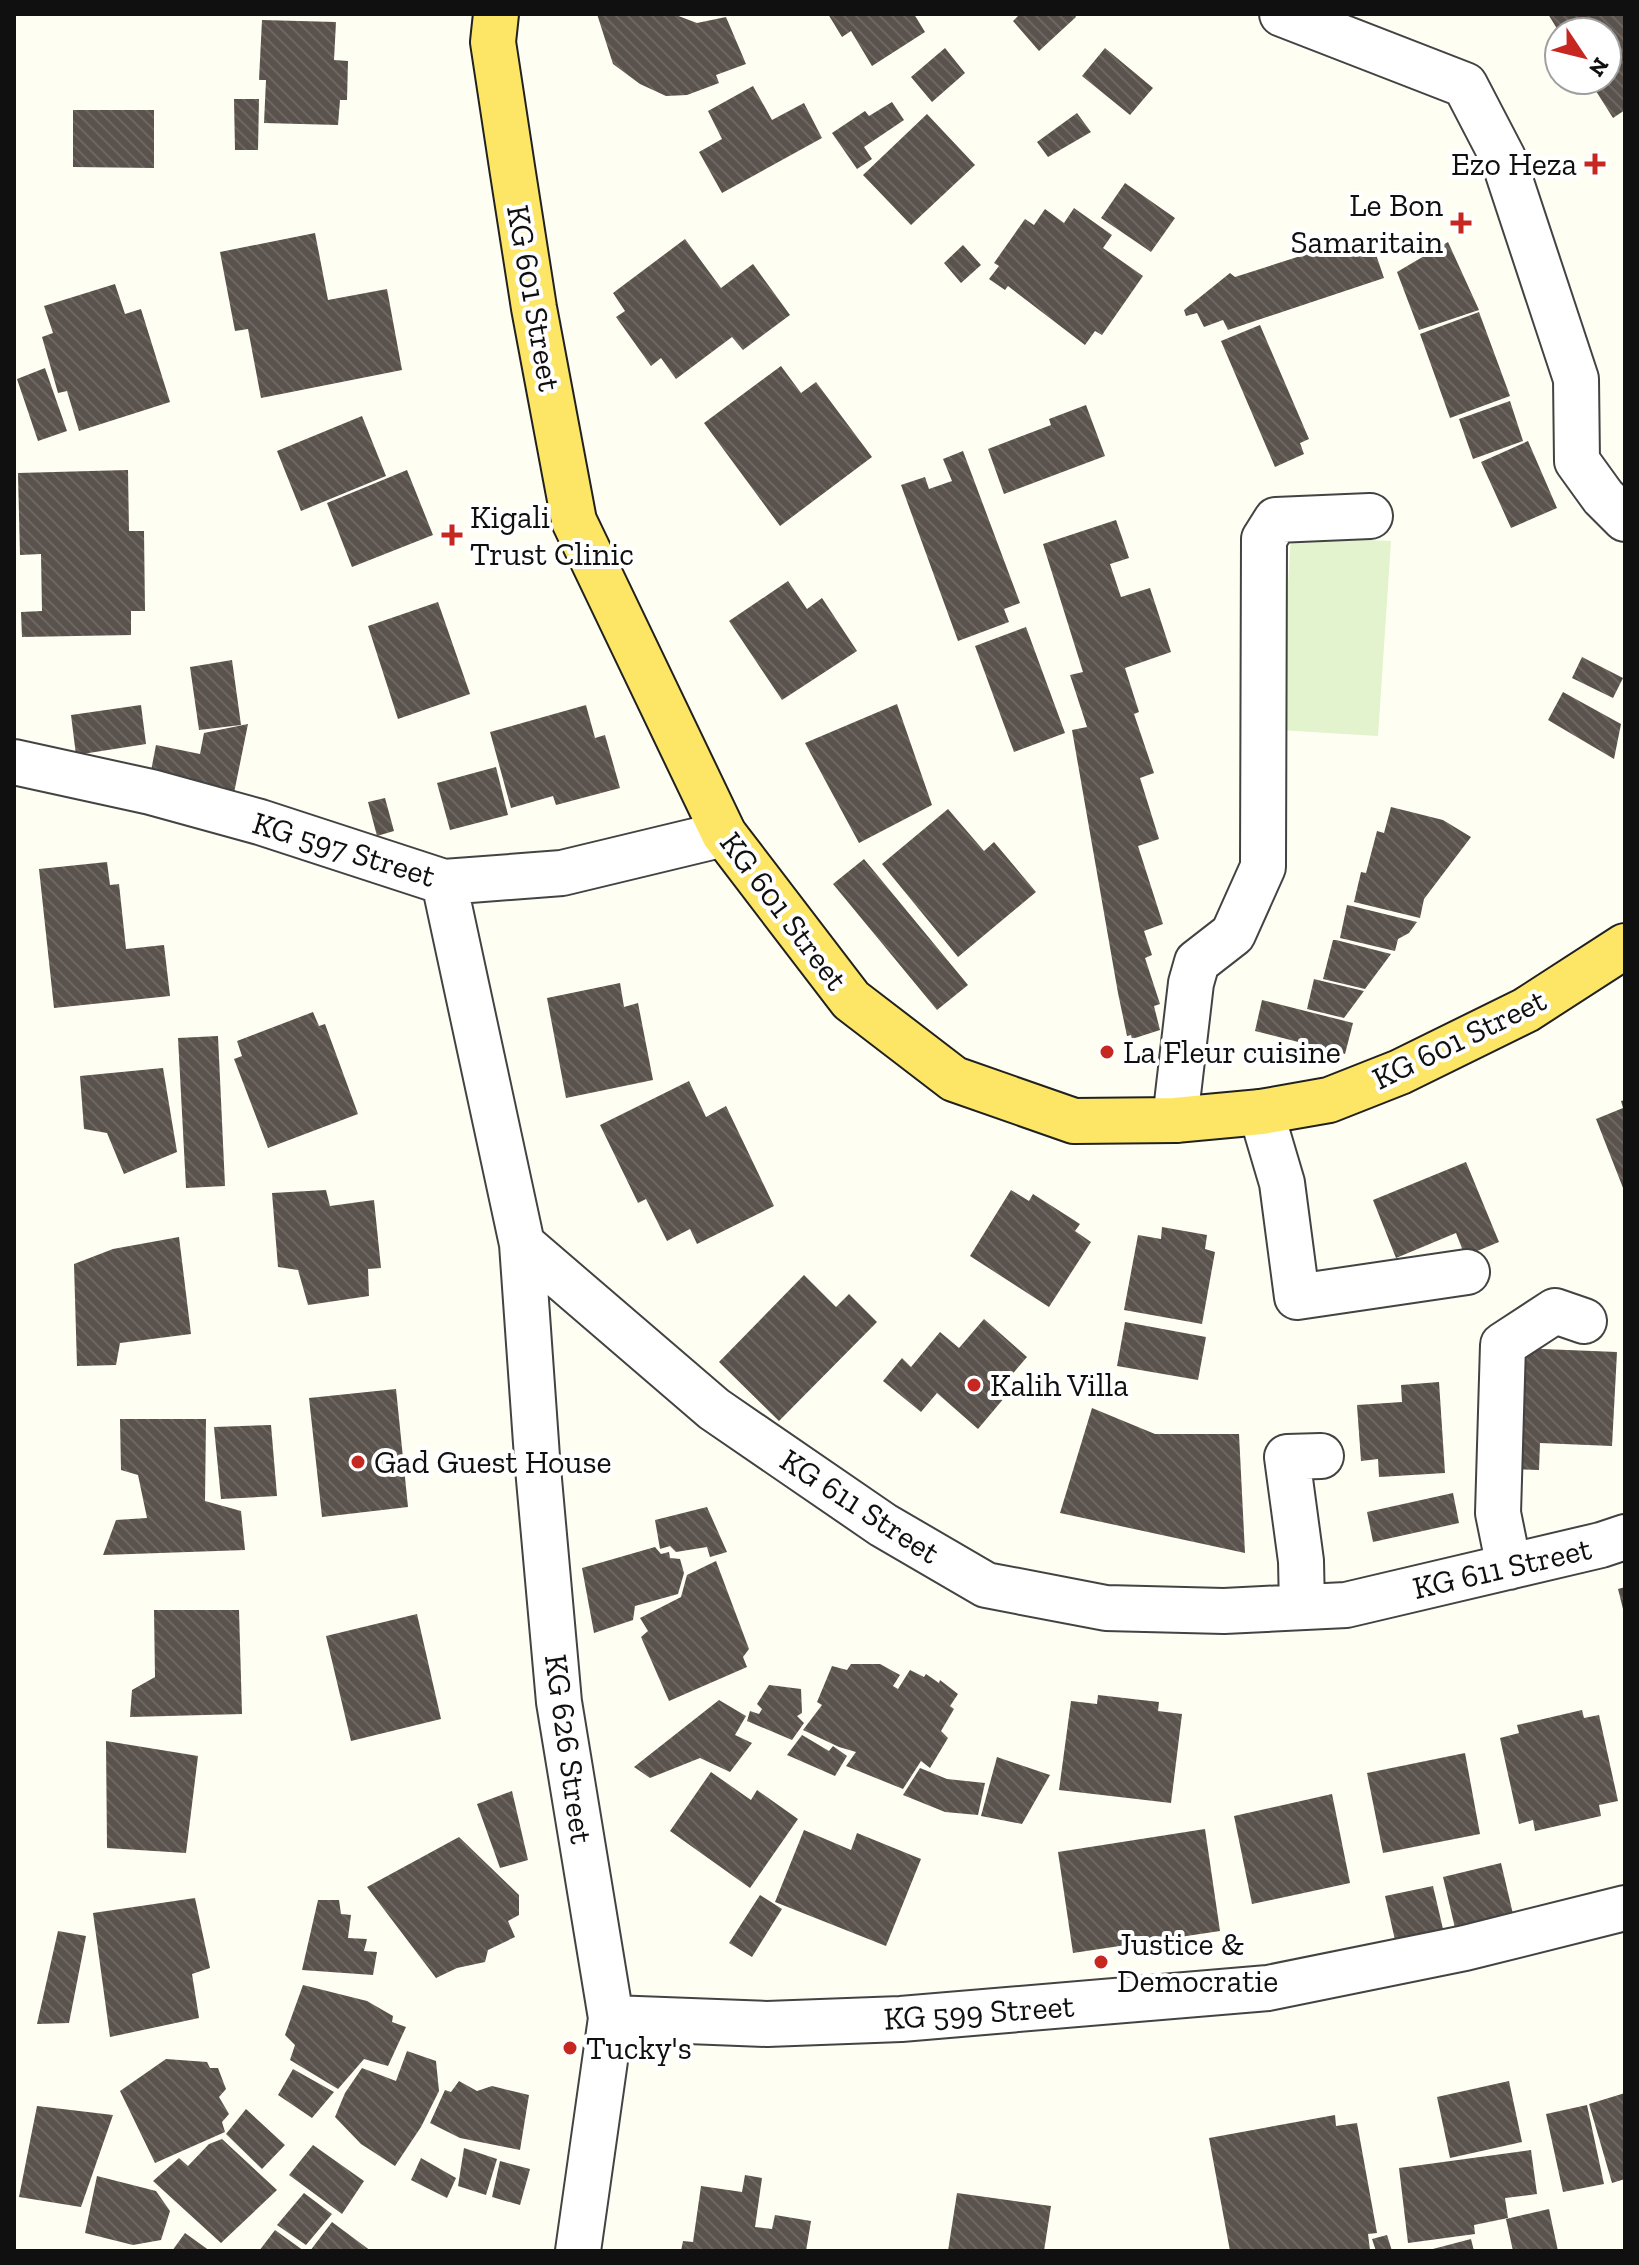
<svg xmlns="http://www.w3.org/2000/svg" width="1639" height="2265" viewBox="0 0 1639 2265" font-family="'Zilla Slab',serif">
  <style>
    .pitch { fill: #e2f3cd }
    .building { fill: url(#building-back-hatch) }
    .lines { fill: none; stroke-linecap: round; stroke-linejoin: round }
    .minor-casing { stroke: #434343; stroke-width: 48 }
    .major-casing { stroke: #212121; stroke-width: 48 }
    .minor { stroke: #fff; stroke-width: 44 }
    .major { stroke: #fde665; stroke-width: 44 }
    .poi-dot { fill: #c72721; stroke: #fff; stroke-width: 3 }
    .labels { text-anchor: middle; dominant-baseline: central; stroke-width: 8; stroke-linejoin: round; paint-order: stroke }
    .poi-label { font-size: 32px; fill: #101010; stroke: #fff; text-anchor: start }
    .street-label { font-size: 32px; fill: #101010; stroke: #fff }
  </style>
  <defs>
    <pattern id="building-back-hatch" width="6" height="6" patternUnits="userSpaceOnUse" patternTransform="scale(2)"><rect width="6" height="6" fill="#5a524c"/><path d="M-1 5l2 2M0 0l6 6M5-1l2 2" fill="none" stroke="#6d6661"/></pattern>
  </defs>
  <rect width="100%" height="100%" fill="#fffef3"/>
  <path class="pitch" d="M1291 536 1391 541 1378 736 1279 730Z"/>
  <path class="building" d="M597 14H673L697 23 726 17 746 64 716 75 719 83 687 95 666 96 640 84 613 64Z
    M828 14H914L925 32 872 66 851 31 842 37Z
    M1020 14H1074L1076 17 1039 51 1013 21Z
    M1548 14H1625V110L1613 118 1589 80H1607V32H1559Z
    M262 20 336 22 334 60 348 61 347 100H340L338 125 264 123 266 80H259Z
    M945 48 965 73 932 102 911 77Z
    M1105 48 1153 88 1130 115 1082 76Z
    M753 86 772 120 804 103 822 138 722 193 699 152 722 139 708 111Z
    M234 99H259L258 150H235Z
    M892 102 904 120 864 147 872 159 857 169 832 133 865 111 869 116Z
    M73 110H154V168L73 167Z
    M1077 113 1091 132 1048 157 1037 142Z
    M927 114 975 165 911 225 863 175Z
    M1125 183 1175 218 1151 252 1101 218Z
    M1074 208 1112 235 1103 248 1143 276 1102 335 1095 331 1085 345 1008 286 1005 290 989 279 999 266 994 263 1025 219 1034 225 1045 209 1064 223Z
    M315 233 328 300 387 289 402 370 261 398 248 329 235 331 220 252Z
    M1369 234 1384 278 1228 330 1223 320 1204 327 1197 313 1186 316 1184 310 1230 273 1235 277Z
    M685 239 721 288 753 264 790 315 743 350 732 337 676 379 661 358 651 366 616 317 625 311 613 293Z
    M1448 242 1479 310 1419 330 1397 272Z
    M963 245 981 265 961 283 944 263Z
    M115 284 125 314 141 309 170 402 79 431 67 391 58 393 42 337 53 333 44 306Z
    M1479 312 1510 396 1450 418 1420 334Z
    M1260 325 1309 439 1300 443 1304 454 1275 467 1221 341Z
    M781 366 801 393 816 382 872 457 780 526 704 423Z
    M45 368 67 431 38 441 17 379Z
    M1510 401 1523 441 1473 459 1459 419Z
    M1086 405 1105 456 1004 494 988 449 1051 425 1049 419Z
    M362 416 386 476 301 511 277 451Z
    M1528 441 1557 508 1511 528 1481 462Z
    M963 451 1020 603 1004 609 1009 622 958 641 901 485 925 477 929 489 952 481 943 459Z
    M128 470 129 531H144L145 611H131V635L22 637 21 612 42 611 41 554 20 555 18 473Z
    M407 470 433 535 352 567 327 503Z
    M1116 520 1129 558 1110 564 1121 597 1150 588 1171 652 1125 668 1139 712 1134 714 1154 773 1140 778 1159 839 1138 846 1163 924 1144 931 1152 955 1145 958 1160 1004 1154 1006 1160 1030 1132 1039 1131 1035 1127 1036 1118 993 1072 730 1087 727 1070 675 1083 672 1043 544Z
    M788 581 807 609 822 598 857 651 782 700 729 621Z
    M438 602 470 694 398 719 368 626Z
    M1026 627 1065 733 1014 752 975 646Z
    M1582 657 1623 678 1613 698 1572 678Z
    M232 660 241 725 199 730 190 667Z
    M1563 692 1621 724 1614 759 1548 720Z
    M897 704 932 805 859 843 805 743Z
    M141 705 146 744 76 755 71 715Z
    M586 705 595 738 605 735 620 788 556 805 553 796 511 808 490 732Z
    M248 724 234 793 150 776 156 745 200 754 204 733Z
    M496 767 508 815 450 830 437 783Z
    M385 798 394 831 377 836 368 802Z
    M1391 807 1443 820 1471 837 1424 899 1420 918 1354 902 1361 872 1366 873 1377 831 1384 833Z
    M948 809 984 851 994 842 1036 892 958 957 882 864Z
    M864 859 968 985 937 1010 833 884Z
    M107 862 110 885 119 884 126 949 164 945 170 996 54 1008 39 869Z
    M1347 905 1352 906 1417 922 1409 933 1398 939 1395 951 1340 938Z
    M1333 940H1336L1391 954 1365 989 1323 979Z
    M1314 979 1322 981 1364 991 1344 1018 1307 1009Z
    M620 983 624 1007 638 1003 653 1080 566 1098 547 998Z
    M1262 1000 1353 1023 1345 1054 1255 1031Z
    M313 1012 319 1026 325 1024 358 1114 268 1148 234 1059 242 1056 237 1041Z
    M218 1036 225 1186 186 1188 178 1038Z
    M163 1068 177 1152 124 1174 107 1133 84 1129 80 1076Z
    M689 1081 706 1117 726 1106 774 1206 697 1244 690 1229 667 1241 646 1199 638 1203 600 1125Z
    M1625 1100V1193L1596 1119 1623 1108 1621 1101Z
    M1466 1162 1499 1242 1465 1256 1456 1233 1396 1258 1373 1200Z
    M326 1190 330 1206 374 1200 381 1268 368 1269 369 1296 308 1305 298 1270 278 1267 272 1193Z
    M1011 1190 1029 1201 1033 1194 1080 1224 1075 1231 1091 1242 1049 1307 970 1256Z
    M1162 1227 1207 1235 1205 1249 1215 1252 1202 1324 1124 1310 1138 1235 1161 1239Z
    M179 1237 191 1334 120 1343 116 1365 77 1366 74 1264 113 1249Z
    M804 1275 836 1307 849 1294 877 1322 779 1421 719 1362Z
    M984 1319 1027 1357 1003 1385 1010 1391 978 1429 937 1393 921 1412 883 1381 902 1358 911 1367 940 1332 959 1348Z
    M1125 1322 1206 1337 1198 1380 1117 1366Z
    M1516 1348 1617 1352 1612 1446 1540 1443 1539 1470 1511 1469Z
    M1439 1382 1445 1473 1379 1477 1378 1459 1361 1461 1357 1405 1402 1402 1401 1385Z
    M396 1389 408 1507 322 1517 309 1398Z
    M1092 1408 1155 1434H1239L1245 1553 1060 1513Z
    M120 1419H206L205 1501 241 1511 245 1550 103 1555 116 1520 147 1518 138 1475 121 1470Z
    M271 1425 277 1496 221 1499 214 1427Z
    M1453 1493 1459 1523 1373 1542 1367 1512Z
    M707 1507 727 1552 710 1557 707 1547 676 1552 670 1546 660 1549 655 1520Z
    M655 1547 661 1554 669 1552 670 1558 680 1559 684 1573 678 1594 635 1606 633 1620 594 1633 582 1568Z
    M716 1561 749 1649 743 1657 747 1667 669 1701 641 1637 648 1631 640 1618 681 1597 687 1575Z
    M1625 1587V1613H1624L1618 1589Z
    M154 1610H239L242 1714 130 1717 132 1690 155 1677Z
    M417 1614 441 1719 351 1741 326 1636Z
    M851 1664H880L900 1675 893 1686 898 1689 910 1670 924 1677 926 1674 939 1683 940 1680 958 1694 950 1706 954 1709 941 1731 948 1738 930 1768 921 1761 903 1789 846 1766 856 1752 839 1747 803 1730 822 1705 817 1702 832 1666 847 1670Z
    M769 1685 801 1689 802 1713 797 1716 804 1723 792 1740 747 1721 750 1711 759 1714 762 1709 757 1704Z
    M1098 1695 1159 1702 1158 1711 1182 1714 1171 1803 1059 1790 1071 1701 1097 1704Z
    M719 1700 746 1716 735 1735 752 1743 730 1772 700 1758 650 1778 634 1767Z
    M1582 1710 1584 1718 1599 1715 1618 1801 1599 1805 1601 1816 1535 1831 1533 1820 1519 1824 1500 1738 1519 1733 1517 1725Z
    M802 1735 829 1751 833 1746 847 1756 835 1776 787 1755Z
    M106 1741 198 1756 186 1853 107 1848Z
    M1465 1753 1480 1834 1383 1853 1367 1773Z
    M997 1757 1050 1775 1022 1824 981 1816Z
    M920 1768 947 1779 985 1783 978 1815 945 1812 903 1795Z
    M711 1772 751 1800 757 1790 798 1819 750 1888 670 1831Z
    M512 1791 528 1860 500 1868 477 1804Z
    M1332 1794 1350 1883 1252 1904 1234 1816Z
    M1205 1829 1220 1931 1073 1953 1058 1852Z
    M804 1830 851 1850 857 1833 921 1859 886 1946 775 1902Z
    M459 1837 519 1895V1915L508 1921 515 1937 488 1950 485 1962 457 1968 436 1978 367 1887Z
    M1501 1863 1513 1914 1455 1928 1443 1877Z
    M1433 1886 1443 1929 1395 1940 1385 1896Z
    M760 1895 782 1909 752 1957 729 1943Z
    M195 1898 210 1968 192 1974 199 2018 110 2037 93 1913Z
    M318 1900H339L341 1914 351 1915 348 1938 367 1939 364 1951 377 1952 373 1975 302 1970Z
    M58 1931 86 1936 69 2023 37 2024Z
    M303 1985 367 2001 393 2016 392 2022 406 2027 388 2066 364 2059 338 2089 290 2060 295 2045 285 2035Z
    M407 2051 436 2061 439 2091 421 2127 395 2166 361 2144 335 2117 345 2093 362 2068 396 2081Z
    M166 2059 207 2062 210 2068H218L226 2089 219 2097 229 2114 222 2122 225 2132 155 2163 120 2091Z
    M293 2069 334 2092 312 2118 278 2095Z
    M459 2081 477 2091 492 2086 529 2095 520 2150 460 2138 430 2123 445 2090 451 2092Z
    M1509 2081 1522 2142 1450 2158 1437 2097Z
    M1625 2093V2179L1612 2183 1589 2104Z
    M1587 2105 1604 2184 1563 2192 1546 2114Z
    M37 2106 113 2115 81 2207 19 2197Z
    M246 2109 285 2145 262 2169 226 2134Z
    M1335 2115 1336 2126 1357 2123 1377 2233 1368 2234 1370 2250 1230 2251 1209 2138Z
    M222 2139 277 2190 221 2243 153 2181 179 2158 188 2166 209 2144Z
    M313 2145 364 2181 342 2214 289 2175Z
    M464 2148 497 2159 486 2195 458 2186Z
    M1531 2150 1537 2194 1505 2198 1508 2218 1474 2225 1475 2234 1408 2243 1399 2168Z
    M421 2158 456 2178 447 2198 411 2180Z
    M500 2161 530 2169 520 2205 492 2197Z
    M745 2175 762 2178 755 2227 772 2229 775 2215 811 2221 806 2251H681L683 2241 693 2242 701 2186 742 2192Z
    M97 2176 156 2191 170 2211 161 2240 133 2245 85 2233Z
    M304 2193 332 2214 306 2245 277 2225Z
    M957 2193 1051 2206 1044 2251H948Z
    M1549 2209 1558 2251H1513L1506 2219Z
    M332 2222 371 2251H310Z
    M275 2230 304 2251H259Z
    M185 2233 210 2251H172Z
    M1387 2235 1392 2251H1376L1372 2239Z
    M1471 2239 1474 2251H1429V2250Z"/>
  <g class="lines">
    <defs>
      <path id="minor" d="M1282 14 1465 85 1503 158 1576 379 1577 461 1603 497 1625 519
        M14 762 151 792 260 822 444 882 562 873 724 834
        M444 882 522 1244 714 1409 883 1525 986 1585 1106 1608 1224 1611 1346 1605 1601 1545 1625 1537
        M1261 1112 1282 1183 1297 1297 1467 1272
        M1175 1120 1191 983 1197 962 1233 934 1263 867 1264 539 1276 520 1370 516
        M522 1244 537 1457 559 1702 611 2018 578 2251
        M1509 1567 1498 1513 1503 1345 1555 1311 1584 1321
        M1302 1607 1301 1561 1287 1457 1321 1456
        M611 2018 767 2024 901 2019 1268 1988 1465 1948 1625 1908"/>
      <path id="major" d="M496 14 493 42 512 167 534 308 574 521 724 834 851 1000 954 1079 1074 1121 1175 1120 1261 1112 1329 1100 1400 1072 1526 1010 1625 946"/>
    </defs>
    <use href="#minor" class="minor-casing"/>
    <use href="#major" class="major-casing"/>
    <use href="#minor" class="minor"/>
    <use href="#major" class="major"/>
  </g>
  <g class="poi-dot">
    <path d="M1591 152h8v8h8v8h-8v8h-8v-8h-8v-8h8z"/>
    <path d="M1457 211h8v8h8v8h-8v8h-8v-8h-8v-8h8z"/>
    <path d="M448 523h8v8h8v8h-8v8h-8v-8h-8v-8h8z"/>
    <circle cx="1107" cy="1052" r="8"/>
    <circle cx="974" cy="1385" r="8"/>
    <circle cx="358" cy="1462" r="8"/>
    <circle cx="1101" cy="1962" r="8"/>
    <circle cx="570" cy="2048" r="8"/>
  </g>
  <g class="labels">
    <g class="poi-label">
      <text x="1577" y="164" text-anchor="end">Ezo Heza</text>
      <text x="1443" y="205" text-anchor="end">Le Bon<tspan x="1443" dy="37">Samaritain</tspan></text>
      <text x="470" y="517">Kigali<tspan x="470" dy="37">Trust Clinic</tspan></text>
      <text x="1123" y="1052">La Fleur cuisine</text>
      <text x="990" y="1385">Kalih Villa</text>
      <text x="374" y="1462">Gad Guest House</text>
      <text x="1117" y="1944">Justice &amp;<tspan x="1117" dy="37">Democratie</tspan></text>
      <text x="586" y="2048">Tucky's</text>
    </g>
    <g class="street-label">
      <text transform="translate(534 298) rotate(80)">KG 601 Street</text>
      <text transform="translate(344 849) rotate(17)">KG 597 Street</text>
      <text transform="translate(784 911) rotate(53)">KG 601 Street</text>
      <text transform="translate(1459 1039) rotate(-26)">KG 601 Street</text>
      <text transform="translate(860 1506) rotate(33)">KG 611 Street</text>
      <text transform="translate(1502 1568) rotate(-13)">KG 611 Street</text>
      <text transform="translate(569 1749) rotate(82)">KG 626 Street</text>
      <text transform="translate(979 2012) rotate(-4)">KG 599 Street</text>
    </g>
  </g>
  <rect width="1639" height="2265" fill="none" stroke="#101010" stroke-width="32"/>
  <g transform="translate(1583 56) rotate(125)"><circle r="38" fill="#ffffff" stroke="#9f9f9f" stroke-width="2"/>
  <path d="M0-6L14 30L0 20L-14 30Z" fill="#c72721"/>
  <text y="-12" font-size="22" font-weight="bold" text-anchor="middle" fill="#101010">N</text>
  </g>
</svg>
